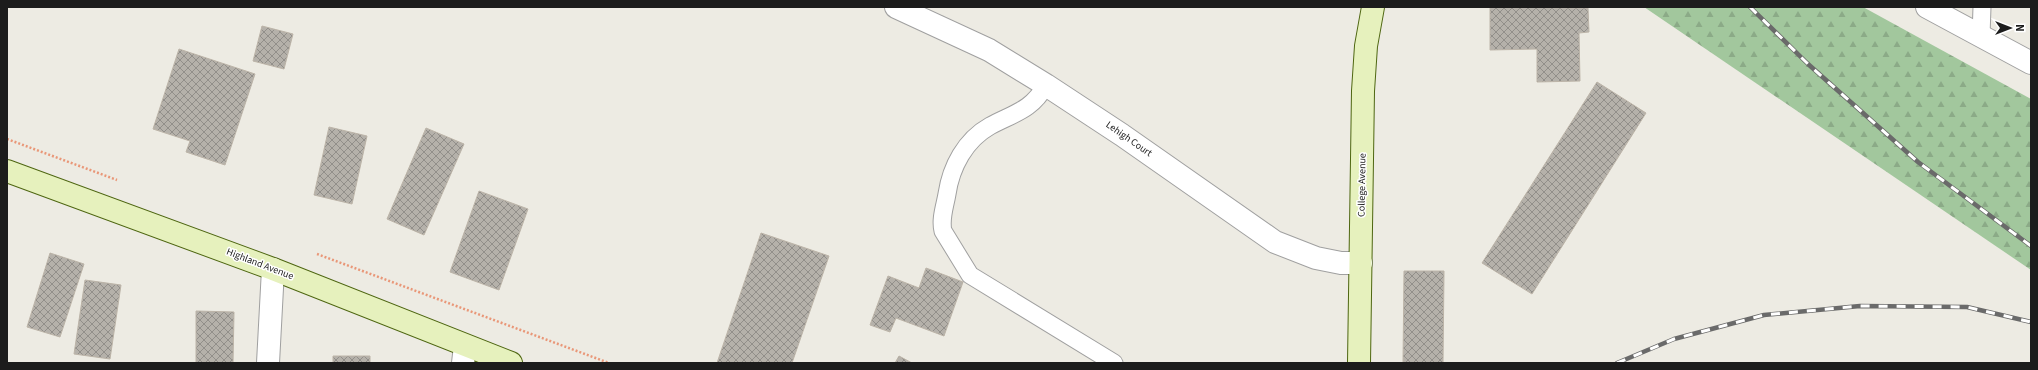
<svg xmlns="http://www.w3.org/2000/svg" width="2038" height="370" viewBox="0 0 2038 370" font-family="'Source Sans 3',sans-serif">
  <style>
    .forest { fill: url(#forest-firs) }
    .building { fill: url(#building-cross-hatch); stroke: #bcb4a8 }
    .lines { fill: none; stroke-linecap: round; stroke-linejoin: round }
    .lane-casing { stroke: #a0a0a0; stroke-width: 19 }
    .street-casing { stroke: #a0a0a0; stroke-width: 24 }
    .secondary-casing { stroke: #4e6611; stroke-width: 24 }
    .path { stroke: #e99778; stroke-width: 2.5; stroke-dasharray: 2 2; stroke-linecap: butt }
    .lane { stroke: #fff; stroke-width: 17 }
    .street { stroke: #fff; stroke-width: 22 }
    .secondary { stroke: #e6f1bd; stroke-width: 22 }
    .rail-casing { stroke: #6a6a6a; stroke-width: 4.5 }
    .rail { stroke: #fff; stroke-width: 3; stroke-dasharray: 9; stroke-linecap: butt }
    .labels { text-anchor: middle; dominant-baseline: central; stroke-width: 3; stroke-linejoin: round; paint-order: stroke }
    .street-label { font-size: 10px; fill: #1c1c1c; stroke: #fff }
  </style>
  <defs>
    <pattern id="forest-firs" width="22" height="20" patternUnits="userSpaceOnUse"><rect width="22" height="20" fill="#a2c79d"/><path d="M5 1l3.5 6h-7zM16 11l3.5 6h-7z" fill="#8baa87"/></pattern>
    <pattern id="building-cross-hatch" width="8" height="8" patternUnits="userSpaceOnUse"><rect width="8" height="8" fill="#b5b1aa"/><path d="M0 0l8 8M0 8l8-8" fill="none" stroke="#928f8a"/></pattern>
  </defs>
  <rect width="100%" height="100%" fill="#edebe3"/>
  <path class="forest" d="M1644 7H1863L2031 99V270Z"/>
  <path class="building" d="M1490 7 1588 8 1589 32 1579 33 1580 81 1537 82V49L1490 50Z
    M262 26 293 34 284 69 253 61Z
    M179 49 255 74 225 165 186 152 190 141 153 129Z
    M1597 82 1646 113 1532 294 1482 263Z
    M329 127 367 136 352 204 314 195Z
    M426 128 464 144 424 235 387 219Z
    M479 191 528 209 499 290 450 272Z
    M761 233 829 256 792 363H717Z
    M50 253 84 264 60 337 27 327Z
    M926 268 963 282 944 336 896 318 890 332 870 325 888 276 919 288Z
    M1404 271H1444L1443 363H1403Z
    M85 280 121 285 110 359 74 354Z
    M196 311 234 312 233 363H196Z
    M333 356H370V363H333Z
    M899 356 912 363H895Z"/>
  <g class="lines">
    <defs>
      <path id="lane" d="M1981 36 1982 7
        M1046 85C1031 111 1014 113 990 126 965 140 951 167 947 194 945 206 940 219 943 231L970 275 1114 363"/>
      <path id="street" d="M896 7 989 50 1046 85 1122 135 1275 242 1316 258 1341 263H1361
        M1927 7 2031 63
        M268 363 273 269
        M463 363 465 346"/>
      <path id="secondary" d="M7 171 273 269 511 363
        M1359 363 1363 91 1366 46 1373 7"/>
    </defs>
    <use href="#lane" class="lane-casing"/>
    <use href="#street" class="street-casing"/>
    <use href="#secondary" class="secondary-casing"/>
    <path class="path" d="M7 139 117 180
      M317 254 609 363"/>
    <use href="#lane" class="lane"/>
    <use href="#street" class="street"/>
    <use href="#secondary" class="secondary"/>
    <defs>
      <path id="rail" d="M1750 7 1808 64 1918 162 2031 246
        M1617 363 1674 339 1764 315 1860 306 1967 307 2031 322"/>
    </defs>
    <use href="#rail" class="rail-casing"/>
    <use href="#rail" class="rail"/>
  </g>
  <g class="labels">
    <g class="street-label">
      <text transform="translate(1129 139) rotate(35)">Lehigh Court</text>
      <text transform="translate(1362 185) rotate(-89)">College Avenue</text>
      <text transform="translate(260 264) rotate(21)">Highland Avenue</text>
    </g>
  </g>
  <rect width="2038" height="370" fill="none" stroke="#1c1c1c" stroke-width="16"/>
  <g transform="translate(2010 28) rotate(90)" stroke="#ffffff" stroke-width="3" paint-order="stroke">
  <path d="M0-3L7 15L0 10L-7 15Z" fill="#1c1c1c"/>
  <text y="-6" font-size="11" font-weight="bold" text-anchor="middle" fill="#1c1c1c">N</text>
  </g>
</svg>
